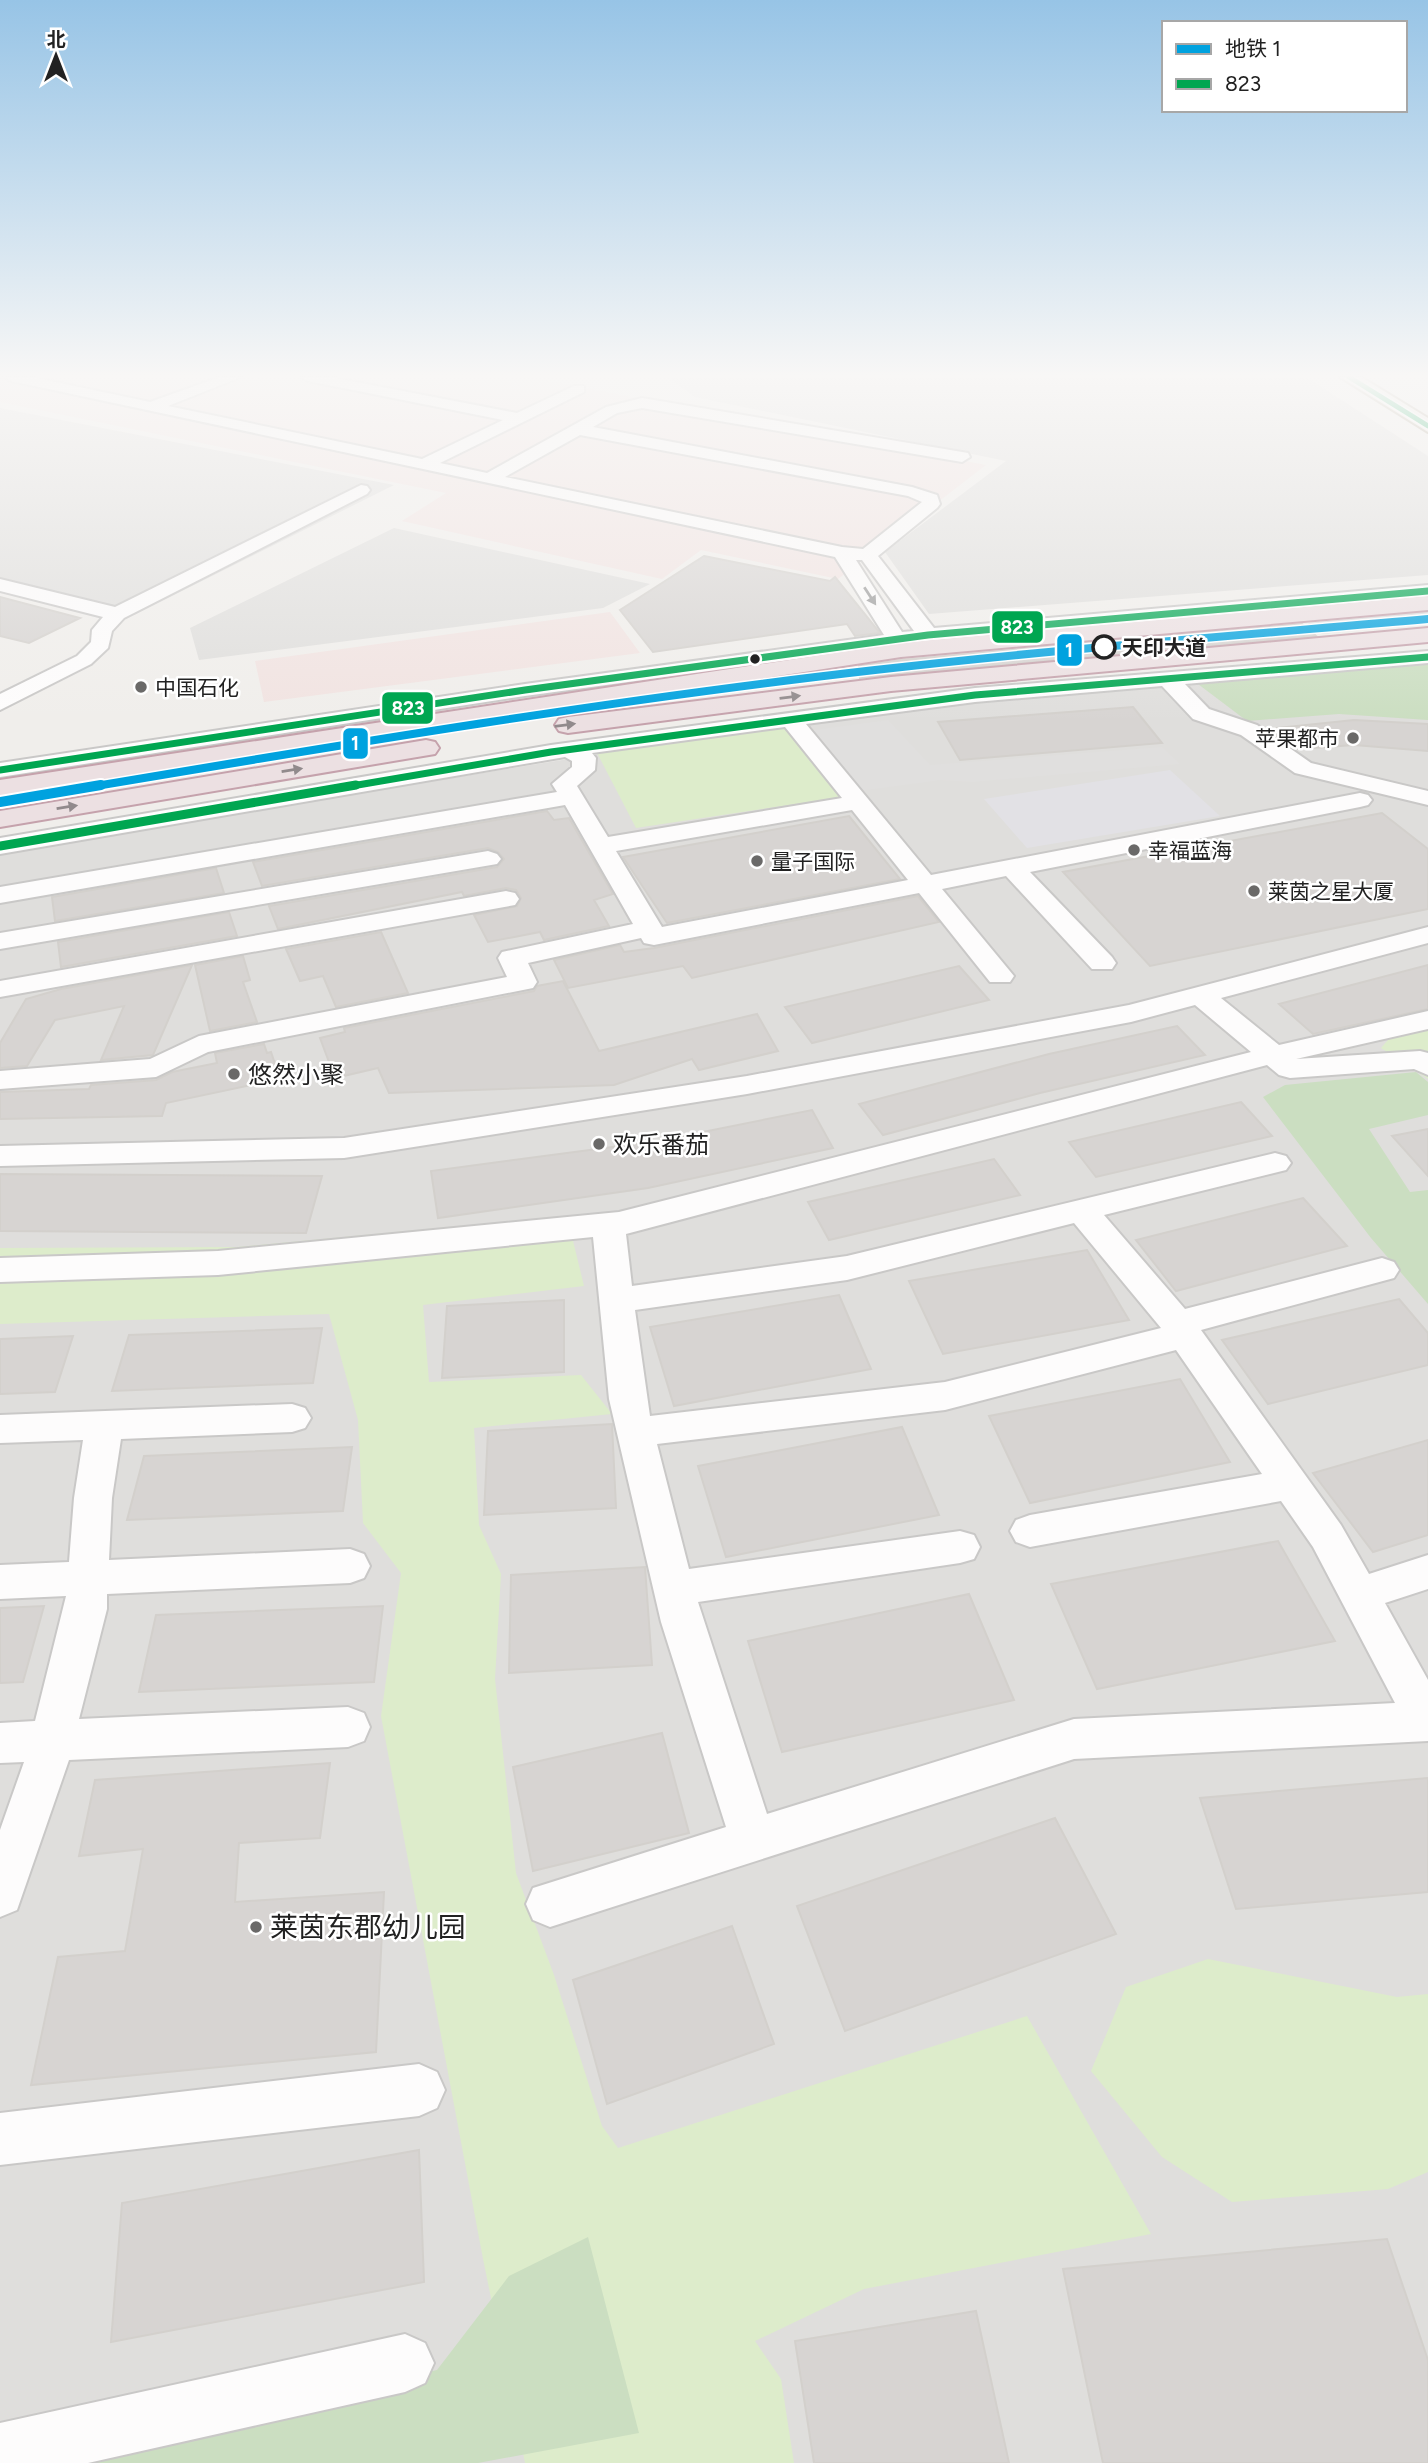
<svg xmlns="http://www.w3.org/2000/svg" width="1428" height="2463" viewBox="0 0 1428 2463" font-family="Figtree,'Noto Sans SC',sans-serif">
  <style>
    .residential { fill: #dfdedc }
    .commercial { fill: #f1e3e1 }
    .grass { fill: #ddeccb }
    .forest { fill: #cbdec1 }
    .parking { fill: #e0dfde }
    .plaza { fill: #e2e1e5 }
    .pier { fill: #dedddd }
    .building { fill: #d7d4d2; stroke: #d3d0cc; stroke-width: 2 }
    .lines { fill: none; stroke-linecap: round; stroke-linejoin: round }
    .minor-casing { stroke: #c9c8c7; stroke-width: 4 }
    .major-casing { stroke: #a79c86; stroke-width: 4 }
    .highway-casing { stroke: #c5a2ac; stroke-width: 4 }
    .minor { fill: #fdfcfc; fill-rule: evenodd }
    .major { fill: #f3ede7; fill-rule: evenodd }
    .highway { fill: #ece0e2; fill-rule: evenodd }
    .bus-1-far2-casing { stroke: #fff; stroke-width: 8 }
    .bus-1-far1-casing { stroke: #fff; stroke-width: 10 }
    .bus-1-casing { stroke: #fff; stroke-width: 13 }
    .bus-1-far2 { stroke: #00a651; stroke-width: 5 }
    .bus-1-far1 { stroke: #00a651; stroke-width: 7 }
    .bus-1 { stroke: #00a651; stroke-width: 9 }
    .metro-1-far1-casing { stroke: #fff; stroke-width: 11 }
    .metro-1-casing { stroke: #fff; stroke-width: 14 }
    .metro-1-far1 { stroke: #00a2df; stroke-width: 8 }
    .metro-1 { stroke: #00a2df; stroke-width: 10 }
    .oneway { fill: #9a9a9a }
    .oneway2 { fill: #918a8c }
    .stop-dot { fill: #fff; stroke: #222; stroke-width: 3.5 }
    .bus-dot { fill: #222; stroke: #fff; stroke-width: 2.5 }
    .poi-dot { fill: #6a6968; stroke: #fff; stroke-width: 2.5 }
    .labels { text-anchor: middle; dominant-baseline: central; stroke-width: 5; stroke-linejoin: round; paint-order: stroke }
    .far-stop-label { font-size: 21px; font-weight: bold; fill: #222; stroke: #fff; text-anchor: start }
    .far-poi-label { font-size: 21px; fill: #222; stroke: #fff; text-anchor: start }
    .poi-label { font-size: 24px; fill: #222; stroke: #fff; text-anchor: start }
    .near-poi-label { font-size: 28px; fill: #222; stroke: #fff; text-anchor: start }
    .line-badge { stroke: #fff; stroke-width: 2.5 }
    .badge-label { font-size: 19px; text-anchor: middle; font-weight: bold; fill: #fff }
  </style>
  <rect width="100%" height="100%" fill="#f0eeeb"/>
  <path class="residential" d="M667 377H1306L1428 456V575L929 614 885 552 1006 461 695 397Z
    M0 408 394 485 134 615 0 585Z
    M394 528 650 584 603 608 199 660 190 628Z
    M1428 666V2463H0V852L672 742 903 710 1173 684Z"/>
  <path class="commercial" d="M0 377H528L986 465 838 579 701 550 662 579 402 521 446 493 0 402Z
    M610 612 640 653 264 702 255 661Z"/>
  <path class="grass" d="M788 723 842 797 636 828 595 749Z
    M1428 1022V1079L1381 1048 1394 1033Z
    M567 1216 584 1286 423 1305 429 1382 581 1375 612 1414 474 1428 479 1525 501 1574 495 1679 516 1873 554 1975 602 2126 618 2148 1027 2016 1151 2234 864 2289 755 2341 781 2379 794 2463H525L483 2259 381 1716 401 1573 363 1523 358 1420 329 1314 0 1324V1248L237 1247Z
    M1208 1959 1397 1997 1428 1994V2172L1388 2189 1232 2202 1162 2157 1091 2071 1126 1987Z"/>
  <path class="forest" d="M1428 663V720L1339 714 1247 721 1194 681Z
    M1416 1072 1428 1082V1115L1369 1129 1410 1192 1428 1190V1304L1371 1238 1263 1097 1285 1085Z
    M588 2237 639 2433 478 2463H2L76 2451 437 2370 509 2276Z"/>
  <path class="parking" d="M888 720 930 765 1162 747 1180 764 973 782 941 780 859 791 807 731Z"/>
  <path class="plaza" d="M1170 770 1220 816 1027 848 984 799Z"/>
  <path class="pier" d="M1428 611V623L1322 634 1308 623Z"/>
  <path class="building" d="M704 556 830 581 835 577 880 633 855 636 847 624 653 652 620 610Z
    M0 597 80 618 29 643 0 636Z
    M1302 624 1316 636 860 678 859 666 901 660Z
    M1133 707 1162 743 960 760 938 722Z
    M1354 720 1428 724V751L1354 745 1298 749 1268 729Z
    M547 811 554 820 569 818 613 894 594 900 609 926 544 940 540 932 488 942 474 915 517 906 521 898 516 890 506 888 464 896 462 892 278 929 269 906 497 867 504 859 498 852 488 848 262 886 253 862Z
    M1382 813 1428 849V909L1150 966 1063 872Z
    M849 816 900 879 667 923 623 857Z
    M216 868 224 893 55 921 52 897Z
    M918 896 939 922 692 978 683 966 568 988 554 960 620 945 624 952 654 948Z
    M229 912 237 936 61 967 58 942Z
    M381 932 408 993 336 1007 323 976 300 981 286 949Z
    M243 956 250 980 243 982 257 1022 210 1031 195 965Z
    M192 965 153 1055 101 1060 124 1006 55 1020 27 1066 0 1068V1043L26 999 61 989Z
    M1428 965V1009L1313 1034 1279 1004Z
    M959 966 989 1000 812 1043 785 1007Z
    M563 981 599 1051 757 1014 778 1051 699 1070 692 1059 614 1085 389 1093 378 1068 335 1078 320 1038 345 1032 344 1028 534 991 537 986Z
    M1177 1026 1205 1055 1040 1093 883 1135 859 1104 1049 1054Z
    M264 1044 267 1053 271 1052 280 1079 166 1103 162 1116 0 1119V1092L89 1089 91 1085 156 1080 172 1072 217 1063 215 1053Z
    M1241 1102 1272 1136 1096 1177 1069 1142Z
    M812 1110 833 1148 648 1188 438 1218 431 1171 658 1141Z
    M1428 1129V1176L1392 1136Z
    M994 1159 1020 1195 829 1240 808 1202Z
    M0 1174 322 1176 306 1233 0 1231Z
    M1303 1198 1347 1246 1176 1291 1136 1240Z
    M1087 1250 1129 1320 943 1354 909 1281Z
    M839 1295 871 1369 674 1406 650 1327Z
    M1399 1299 1428 1333V1365L1268 1404 1222 1340Z
    M564 1300V1372L442 1378 447 1306Z
    M322 1328 313 1383 112 1391 129 1335Z
    M73 1336 55 1392 0 1394V1339Z
    M1180 1379 1230 1462 1030 1503 989 1416Z
    M612 1424 616 1508 484 1515 488 1431Z
    M902 1427 939 1515 726 1557 698 1466Z
    M1428 1440V1535L1373 1552 1313 1473Z
    M352 1447 343 1511 127 1520 144 1456Z
    M1278 1541 1335 1641 1097 1689 1051 1584Z
    M645 1567 652 1665 509 1673 511 1575Z
    M969 1594 1014 1700 782 1752 748 1641Z
    M44 1606 23 1682 0 1683V1608Z
    M383 1606 374 1682 139 1692 156 1615Z
    M662 1733 689 1833 533 1871 513 1767Z
    M330 1763 320 1838 239 1843 235 1902 384 1892 376 2052 31 2085 58 1957 125 1951 143 1849 79 1856 95 1780Z
    M1428 1778V1892L1236 1909 1200 1798Z
    M1055 1818 1116 1934 845 2031 797 1906Z
    M732 1926 774 2044 607 2104 573 1980Z
    M419 2150 424 2282 111 2342 122 2203Z
    M1387 2239 1428 2360V2463H1103L1063 2269Z
    M976 2311 1009 2463H814L795 2341Z"/>
  <g class="lines">
    <defs>
      <path id="minor" d="M4 377H32L150 402 220 377H241L168 406 422 459 503 420 308 381 301 377H330L517 413 574 386H584V392L440 463 487 473 606 407 642 398 968 453 970 457 962 462 642 408 617 413 593 427 912 487 937 495 940 504 937 508 878 556 934 628 1428 585V597L928 641 525 696 0 777V763L525 684 884 635 835 557 11 381ZM580 435 908 496 922 502 863 549 842 547 505 477ZM856 560H862L914 631 902 632Z
        M361 485 367 486 370 490 367 494 124 618 112 631 108 648 91 664 0 710V694L77 656 91 642 92 630 103 617 0 591V579L115 607Z
        M1428 651V663L1185 684 1209 709 1257 725 1311 763 1428 791V805L1295 773 1241 735 1193 719 1162 686 975 702 806 724 931 875 1360 793 1368 795 1372 800 1368 805 1360 807 1030 872 1112 957 1116 963 1112 969H1092L1006 876 942 889 1014 976 1010 982H990L919 893 654 945 644 943 641 938 528 963 537 982 533 988 208 1052 156 1077 0 1089V1071L150 1059 199 1036 507 977 498 958 502 952 633 924 565 805 0 903V887L557 792 552 784 572 767V761L565 757 0 854V838L551 745 975 688ZM785 727 842 798 608 837 577 786 595 770 596 758 592 753ZM852 810 908 880 662 927 616 851Z
        M488 851 497 854 501 859 497 864 0 949V933Z
        M506 891 515 893 519 899 515 905 0 997V981Z
        M1428 927V943L1221 998 1279 1045 1428 1011V1029L1296 1059 1420 1051 1428 1053V1075L1414 1069 1290 1078 1279 1075 1267 1065 626 1234 632 1286 847 1256 1275 1153 1286 1156 1291 1163 1286 1170 1104 1215 1185 1309 1382 1258 1394 1262 1399 1270 1394 1278 1201 1330 1341 1525 1369 1574 1428 1555V1589L1385 1603 1428 1680V1741L1074 1759 550 1927 533 1920 526 1904 533 1888 726 1827 661 1622 609 1399 593 1237 218 1275 0 1282V1258L218 1251 619 1212 1251 1052 1195 1005 1131 1022 747 1094 344 1158 0 1166V1146L344 1138 747 1076 1129 1005ZM1074 1223 1161 1328 945 1382 650 1416 635 1310 847 1280ZM1176 1350 1262 1474 1030 1515 1016 1520 1010 1531 1016 1542 1030 1547 1281 1501 1313 1547 1395 1703 1074 1719 767 1814 698 1602 960 1563 974 1559 980 1547 974 1535 960 1531 689 1569 657 1444 945 1410Z
        M292 1404 305 1408 311 1418 305 1428 292 1432 121 1439 112 1498 109 1560 350 1549 364 1554 370 1566 364 1578 350 1583 107 1594V1609L79 1719 348 1707 364 1713 370 1727 364 1741 348 1747 69 1760 17 1910 0 1917V1830L24 1762 0 1763V1723L35 1721 66 1596 0 1599V1565L69 1562 74 1498 83 1440 0 1443V1415Z
        M419 2064 437 2072 445 2090 437 2108 419 2116 0 2165V2113Z
        M405 2334 425 2343 434 2363 425 2383 405 2392 88 2463H0V2423Z"/>
      <path id="major" d="M1340 377H1361L1428 418V432Z"/>
      <path id="highway" d="M1428 596V610L901 657 0 796V780L901 643Z
        M1428 628V642L891 691 568 733 559 731 555 725 559 719 568 717 891 677Z
        M426 740 435 742 439 748 435 754 0 827V811Z"/>
    </defs>
    <use href="#minor" class="minor-casing"/>
    <use href="#major" class="major-casing"/>
    <use href="#highway" class="highway-casing"/>
    <use href="#minor" class="minor"/>
    <use href="#major" class="major"/>
    <use href="#highway" class="highway"/>
    <defs>
      <path id="bus-1-far2" d="M1349 377 1428 426"/>
      <path id="bus-1-far1" d="M0 770 525 690 928 635 1428 591
        M346 787 551 752 975 695 1428 657"/>
      <path id="bus-1" d="M0 846 356 785"/>
    </defs>
    <use href="#bus-1-far2" class="bus-1-far2-casing"/>
    <use href="#bus-1-far1" class="bus-1-far1-casing"/>
    <use href="#bus-1" class="bus-1-casing"/>
    <use href="#bus-1-far2" class="bus-1-far2"/>
    <use href="#bus-1-far1" class="bus-1-far1"/>
    <use href="#bus-1" class="bus-1"/>
    <defs>
      <path id="metro-1-far1" d="M90 787C351 743 612 700 875 670 1059 649 1243 635 1428 619"/>
      <path id="metro-1" d="M0 802 101 785"/>
    </defs>
    <use href="#metro-1-far1" class="metro-1-far1-casing"/>
    <use href="#metro-1" class="metro-1-casing"/>
    <use href="#metro-1-far1" class="metro-1-far1"/>
    <use href="#metro-1" class="metro-1"/>
  </g>
  <defs><path id="oneway-solid" d="M-6-.8H1V-3.2L6.5 0L1 3.2V.8H-6Z" transform="scale(1.75)"/></defs>
  <use class="oneway" href="#oneway-solid" transform="translate(870 596) rotate(57)"/>
  <g class="oneway2">
    <use href="#oneway-solid" transform="translate(790 697) rotate(-7)"/>
    <use href="#oneway-solid" transform="translate(565 725) rotate(-7)"/>
    <use href="#oneway-solid" transform="translate(292 770) rotate(-9)"/>
    <use href="#oneway-solid" transform="translate(67 807) rotate(-9)"/>
  </g>
  <linearGradient id="sky" x2="0" y2="1"><stop stop-color="#97c4e6"/><stop offset="0.52" stop-color="#f8f7f6"/><stop offset="1" stop-color="#f8f7f6" stop-opacity="0"/></linearGradient>
  <rect width="1428" height="722" fill="url(#sky)"/>
  <circle class="stop-dot" cx="1104" cy="647" r="11"/>
  <circle class="bus-dot" cx="755" cy="659" r="6"/>
  <g class="poi-dot">
    <circle cx="141" cy="687" r="7"/>
    <circle cx="1353" cy="738" r="7"/>
    <circle cx="1134" cy="850" r="7"/>
    <circle cx="757" cy="861" r="7"/>
    <circle cx="1254" cy="891" r="7"/>
    <circle cx="234" cy="1074" r="7"/>
    <circle cx="599" cy="1144" r="7"/>
    <circle cx="256" cy="1927" r="7"/>
  </g>
  <g class="labels">
    <g class="far-stop-label">
      <text x="1122" y="647">天印大道</text>
    </g>
    <g class="far-poi-label">
      <text x="155" y="687">中国石化</text>
      <text x="1339" y="738" text-anchor="end">苹果都市</text>
      <text x="1148" y="850">幸福蓝海</text>
      <text x="771" y="861">量子国际</text>
      <text x="1268" y="891">莱茵之星大厦</text>
    </g>
    <g class="poi-label">
      <text x="248" y="1074">悠然小聚</text>
      <text x="613" y="1144">欢乐番茄</text>
    </g>
    <g class="near-poi-label">
      <text x="270" y="1927">莱茵东郡幼儿园</text>
    </g>
  </g>
  <g class="line-badge">
    <rect x="991" y="610" width="53" height="34" rx="7" fill="#00a651"/>
    <rect x="1056" y="633" width="27" height="34" rx="7" fill="#00a2df"/>
    <rect x="381" y="691" width="53" height="34" rx="7" fill="#00a651"/>
    <rect x="342" y="727" width="27" height="33" rx="7" fill="#00a2df"/>
  </g>
  <g class="badge-label">
    <text x="1017" y="634">823</text>
    <text x="1069" y="657">1</text>
    <text x="408" y="715">823</text>
    <text x="355" y="750">1</text>
  </g>
  <rect x="1162" y="21" width="245" height="91" fill="#ffffff" stroke="#a7a7a7" stroke-width="2"/>
  <rect x="1176" y="44" width="35" height="10" fill="#00a2df" stroke="#a7a7a7" stroke-width="2"/>
  <text x="1225" y="56" font-size="21" fill="#222222">地铁 1</text>
  <rect x="1176" y="79" width="35" height="10" fill="#00a651" stroke="#a7a7a7" stroke-width="2"/>
  <text x="1225" y="91" font-size="21" fill="#222222">823</text>
  <g transform="translate(56 56)" stroke="#ffffff" stroke-width="5" paint-order="stroke">
  <path d="M0-5L12 26L0 18L-12 26Z" fill="#222222"/>
  <text y="-10" font-size="19" font-weight="bold" text-anchor="middle" fill="#222222">北</text>
  </g>
</svg>
